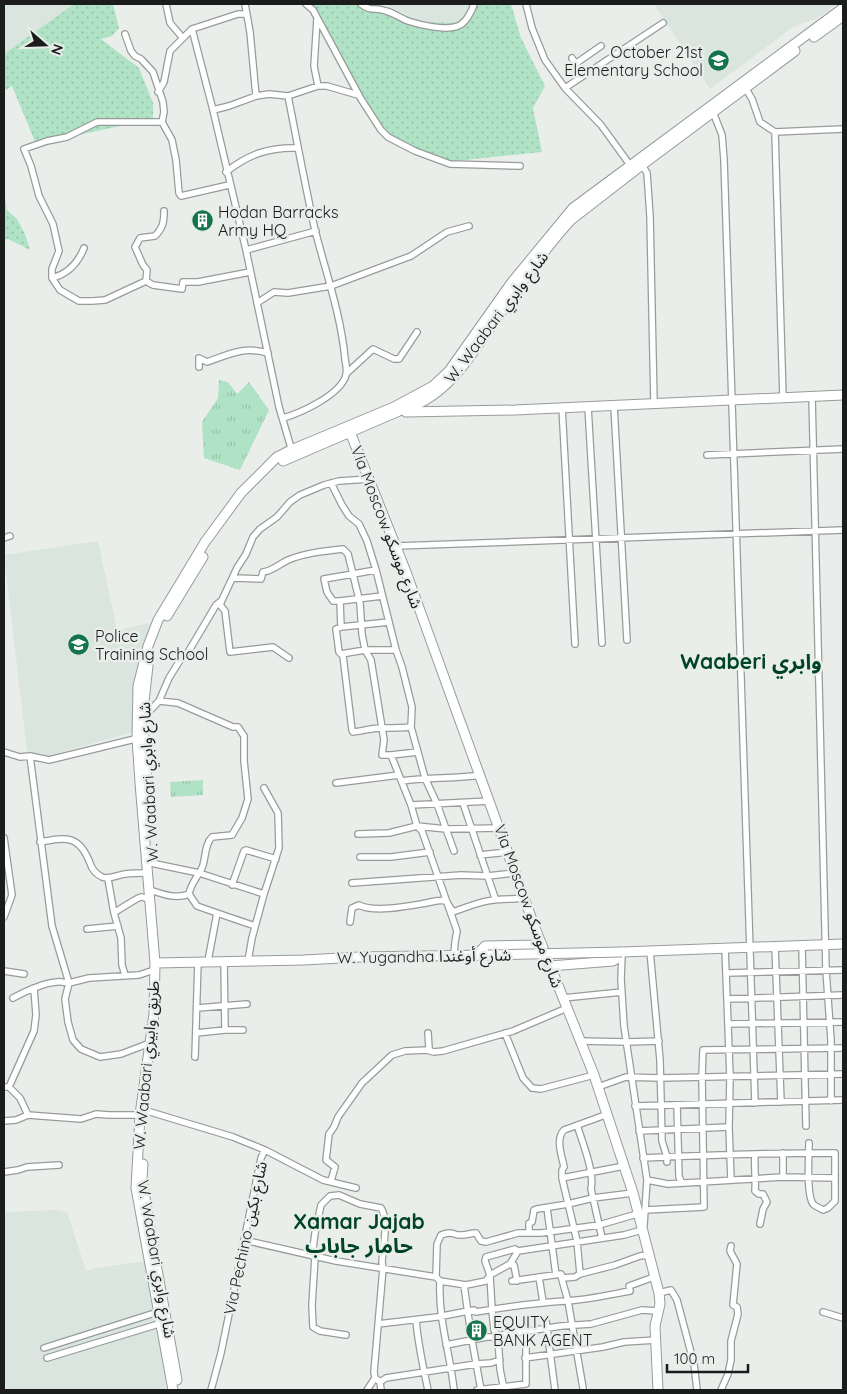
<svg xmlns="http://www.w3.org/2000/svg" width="847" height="1394" viewBox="0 0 847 1394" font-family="Quicksand,'Noto Sans Arabic',sans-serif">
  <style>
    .built { fill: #d9e5de }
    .grass { fill: url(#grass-dots) }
    .park { fill: url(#park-tufts) }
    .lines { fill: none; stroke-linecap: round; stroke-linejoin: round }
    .street-casing { stroke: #979c99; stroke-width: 8 }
    .secondary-casing { stroke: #979c99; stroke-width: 11 }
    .street { stroke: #fff; stroke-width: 5.5 }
    .secondary { stroke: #fff; stroke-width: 9 }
    .secondary-bridge-casing { stroke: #979c99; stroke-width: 11; stroke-linecap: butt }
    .secondary-bridge { stroke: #fff; stroke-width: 9 }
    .labels { text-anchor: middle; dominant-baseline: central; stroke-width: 5; stroke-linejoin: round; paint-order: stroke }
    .poi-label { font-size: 16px; fill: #1b1d1c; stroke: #e9eeeb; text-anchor: start }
    .street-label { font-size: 16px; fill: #1b1d1c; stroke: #e9eeeb }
    .district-label { font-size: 21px; font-weight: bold; fill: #004428; stroke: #e9eeeb }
  </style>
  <defs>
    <pattern id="grass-dots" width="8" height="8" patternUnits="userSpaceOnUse" patternTransform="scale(1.25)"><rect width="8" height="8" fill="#b0e3c5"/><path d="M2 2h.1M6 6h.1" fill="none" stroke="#97c2a9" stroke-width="1.8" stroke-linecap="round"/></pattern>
    <pattern id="park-tufts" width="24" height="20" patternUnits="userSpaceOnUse" patternTransform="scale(1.25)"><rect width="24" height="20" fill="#b0e3c5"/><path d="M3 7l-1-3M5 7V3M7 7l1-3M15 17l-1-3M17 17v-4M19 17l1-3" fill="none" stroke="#97c2a9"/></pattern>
  </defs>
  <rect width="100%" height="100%" fill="#e9eeeb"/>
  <path class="built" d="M4 4H74L4 54Z
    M383 4H470V6L459 23 423 22Z
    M654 4H837L817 18 793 27 710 89Z
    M98 541 117 630 150 623 139 659 136 682 133 732 48 756 39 755 27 751 4 555Z
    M57 1210 67 1212 86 1271 96 1268 146 1261 164 1364 166 1390H4V1212Z"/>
  <path class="grass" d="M74 4H113L119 28 112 36 101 39 139 68 153 103V119L36 144 12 86 4 91V54Z
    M308 4H377L423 22 459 23 470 6V4H511L521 38 545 86 533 108 542 152 446 162 386 134 311 7Z
    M4 190 7 210 17 219 25 234 30 250 8 239 4 240Z"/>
  <path class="park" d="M219 380 228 382 237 394 249 382 269 410 240 470 204 458 202 422 218 398Z
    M203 780V795L171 797 170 782Z"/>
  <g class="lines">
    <defs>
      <path id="street" d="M166 4 170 23 182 37
        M245 4 250 32 256 96
        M306 4 313 10 361 99 381 130 388 137 415 151 450 164 520 166
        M361 4C371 12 375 7 386 11 394 13 400 18 408 21 420 25 446 31 458 26 466 23 472 11 474 4
        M526 4 532 28 545 60 565 88 601 125 630 165
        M245 14H238L192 29 213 110 246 250 279 407 292 451
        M317 19 314 66 318 86
        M125 34 131 51 135 56 141 59 153 72 163 102 164 112 162 122 172 140 176 160 179 193 181 196 229 185
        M572 58 583 76
        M575 64 601 46
        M565 88 663 23
        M746 89 752 99 760 122 775 132 843 129
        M158 92 164 82 170 51 192 29
        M213 110 229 106 256 96 269 94 288 96 318 86H327L358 95
        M713 112 722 135 724 160 755 1103
        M162 122H97L67 137 47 141 24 149 31 166 39 196 53 224 59 251 52 269V278L60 290 79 301H92L105 300 146 281 153 285 182 289 183 282H198L250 272
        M775 132 783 398
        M642 165 647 173 650 216 654 403
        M226 172C249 154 269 147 298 148
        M246 250 316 231
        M52 278C68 274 78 263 84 248
        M146 281 147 270 143 265 135 247 140 238 155 236C163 228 164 222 164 211
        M257 303 274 292 288 293 331 286 411 256 447 232 469 226
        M199 367V358L207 362C230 354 244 346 268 353
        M347 373 373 349 394 359H399L417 332
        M812 397 826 970 831 1040V1101
        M614 406 627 640
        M562 407 575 644
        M588 407 602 643
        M283 418C301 413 337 396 345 378 348 372 346 365 345 359 341 315 326 273 315 230 305 185 297 141 288 96
        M707 455 843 449
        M331 483 342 505 349 516 359 524 367 541 376 570 396 650 402 667 412 707 411 727 425 778 437 804 454 851
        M4 538 10 536
        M396 546 843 530
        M233 578 261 579 263 572C273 571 279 564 288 560 305 553 324 551 343 549L348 554 360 603 362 634 365 650 371 660 384 740 382 755H391L411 805 417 826 422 831 457 931 455 942 454 955
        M222 600 220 605 225 611 230 652 273 647 289 658
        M340 601H333L327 592 324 579 376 570
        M341 627 389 622
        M396 650H365L341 654 343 656 352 730 353 732C363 731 371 728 382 728 392 728 401 728 411 727
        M341 654 339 652 336 629 341 627 340 601 382 596
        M159 701 178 703 233 727H238L244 736V761L248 799 242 818 232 835 212 837C204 845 206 859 202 868 197 878 191 883 189 894L197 906 217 913 208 961
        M143 718 159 701 169 678 182 657 187 654 216 605 222 600 237 568 246 554 253 537 260 529 277 517 290 502 300 495 324 485 339 481 370 479
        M4 752 20 757 30 756 49 760 139 738
        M391 755 418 752
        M402 781C428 777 454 779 481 775
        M336 783 399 775
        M463 803 495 898
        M411 805 490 801
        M358 834 389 833 417 826 446 829 500 828
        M4 838 12 895 4 917
        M40 842C67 837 79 835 90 863 92 870 96 874 102 877 110 880 117 875 125 874 132 873 140 873 148 873
        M480 855 508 852
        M360 857H391L430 852
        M151 863 199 873 264 894
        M108 879 114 913
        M352 883 461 875 488 876 515 873
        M232 885 244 851 246 850 276 859
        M153 891C165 895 177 899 189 894
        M217 913 255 926
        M350 922 352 908 359 905C374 913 409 906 426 903 433 902 439 899 446 901L453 912C475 904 486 899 510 899 517 899 520 897 525 901
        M87 929 118 926
        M775 946 781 1102
        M802 946 806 1126
        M725 948 730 1077 729 1127 731 1180
        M650 951 660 1060 662 1141 667 1157V1162
        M622 954 621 979 624 1026 647 1180 644 1225
        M248 961 252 938 264 894 279 848 278 813 264 788
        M4 971 24 974
        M727 973 843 970
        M125 975 122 965 121 938 114 913C118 910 139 897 141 897 142 897 149 899 150 900
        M13 998C26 991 42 983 57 982 61 981 65 983 69 983L52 926 30 756
        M563 998 622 992
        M727 999 843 995
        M197 1008 247 1004
        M728 1024 843 1022
        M225 1030H243
        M196 1033 225 1030 224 961
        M428 1033 429 1048 427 1050 434 1052 443 1051 513 1031 567 1008
        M505 1033 523 1078 532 1088 541 1089 594 1075
        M579 1041 627 1042 659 1041
        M150 1043 121 1054 100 1057 81 1049 73 1040 68 1022 65 999 69 983 89 978 139 975 154 970
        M195 1057 198 961
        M4 1087H9L34 1031 36 1015 34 988
        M9 1087 20 1098 28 1115 81 1119 96 1114 109 1115H140
        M598 1087 626 1077 660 1078 843 1074
        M677 1105 679 1177 682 1183
        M635 1106 843 1100
        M147 1111 233 1137 265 1150
        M4 1121 16 1120 28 1115
        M577 1125C582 1141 595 1173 591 1189L602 1238
        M639 1131 729 1127
        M755 1154C754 1167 756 1178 755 1191L759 1194H763L767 1202 763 1209 760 1224
        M643 1158C707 1155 771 1153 835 1153V1201L828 1208 823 1210C820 1208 816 1207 813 1204 806 1194 809 1156 809 1143
        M4 1172 18 1170 27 1167 59 1165
        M783 1177V1153
        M562 1178 624 1166
        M647 1180 668 1184 783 1177 835 1178
        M331 1181 335 1167 326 1160 329 1134 334 1127 338 1117 362 1083 392 1055 405 1051 427 1050
        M547 1208 556 1275
        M646 1210 704 1207 702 1076 703 1050 843 1048
        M529 1232V1223L532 1222 534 1210 537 1209 568 1204 593 1198 633 1193
        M244 1240 336 1261 436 1277 440 1281 466 1285 486 1281 490 1275 510 1264 514 1265 517 1281
        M312 1256 315 1233 321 1205 330 1196 339 1195 360 1204 381 1208C389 1220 383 1248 382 1262L383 1268 374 1372 375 1378 380 1382 381 1390
        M315 1257 312 1305 313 1327 320 1331 346 1335
        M510 1264 518 1251 624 1235 642 1230
        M580 1274 577 1241 562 1178V1170L564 1167C562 1156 555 1139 564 1130L608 1114
        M561 1276 568 1301 583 1388
        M436 1277 437 1244 441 1235C454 1230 453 1236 462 1235 467 1235 471 1233 476 1233L481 1241 486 1242 518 1233H541L599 1225 637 1214
        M539 1277 543 1302
        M440 1281C438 1319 450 1353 454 1390
        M512 1281 561 1274 563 1278 575 1277 580 1274 615 1265 640 1256 648 1255
        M464 1285 471 1335 481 1390
        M659 1293 671 1290 677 1300 694 1364 697 1390
        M823 1312 843 1318
        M416 1320C418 1344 423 1367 428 1390
        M546 1321 555 1390
        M378 1324 437 1317 474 1310 476 1312C505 1307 535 1303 565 1301 586 1300 608 1295 630 1291L629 1286 654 1277
        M446 1345 487 1337H498L501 1335 561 1326 591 1324 642 1310 658 1311
        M44 1348 161 1311
        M47 1358 162 1323
        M525 1358 603 1347 624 1342 656 1340
        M380 1382 386 1378 476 1364 491 1363 500 1360
        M211 1390 221 1353 261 1158 265 1150 323 1180 356 1188
        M367 1390 375 1378
        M477 1390 526 1384V1345
        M504 1390 500 1369 498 1337 494 1330 492 1310 490 1275 485 1261 486 1257 515 1249 518 1251
        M721 1390 728 1374 731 1360V1341L738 1314 737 1307 733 1305 737 1264 730 1251 731 1246"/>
      <path id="secondary" d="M814 37 843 16
        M406 412 515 410 843 395
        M350 432 406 572 535 928 594 1075 633 1193 659 1293 660 1304 655 1326 658 1390
        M283 461 399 411C448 399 472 353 499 315 522 283 544 249 571 220L642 165 795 51
        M167 616 203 557
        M143 710 148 666
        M143 723 148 802
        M476 956 485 946 542 945
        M155 963 304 960 359 957 488 955
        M550 966 613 961 618 958 622 952 843 944
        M143 1164 142 1179 153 1247 177 1380
        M173 1390 136 1188 140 1115 154 1014 155 963 140 783 137 738 138 686 148 646 158 620 205 542 241 493 277 457 291 450 394 407 433 386 449 371 512 282 573 208 843 8"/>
    </defs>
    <use href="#street" class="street-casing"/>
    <use href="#secondary" class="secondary-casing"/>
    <use href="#street" class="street"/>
    <use href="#secondary" class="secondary"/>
    <defs>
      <path id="secondary-bridge" d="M488 955 622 952"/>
    </defs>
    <use href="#secondary-bridge" class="secondary-bridge-casing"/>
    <use href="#secondary-bridge" class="secondary-bridge"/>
  </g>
  <defs>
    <symbol id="school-disc" viewBox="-11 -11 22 22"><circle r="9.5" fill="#14754c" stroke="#e9eeeb"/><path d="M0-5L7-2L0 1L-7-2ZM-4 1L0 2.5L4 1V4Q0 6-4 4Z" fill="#fff"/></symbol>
    <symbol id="building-disc" viewBox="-11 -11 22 22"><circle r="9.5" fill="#14754c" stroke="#e9eeeb"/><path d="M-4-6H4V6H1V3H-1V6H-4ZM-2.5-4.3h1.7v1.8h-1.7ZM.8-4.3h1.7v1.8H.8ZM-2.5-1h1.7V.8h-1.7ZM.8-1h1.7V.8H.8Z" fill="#fff"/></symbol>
    <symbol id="university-disc" viewBox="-11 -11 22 22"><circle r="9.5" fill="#14754c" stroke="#e9eeeb"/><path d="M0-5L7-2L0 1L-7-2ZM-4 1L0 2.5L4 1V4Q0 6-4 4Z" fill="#fff"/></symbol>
  </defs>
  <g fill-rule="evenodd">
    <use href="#school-disc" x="706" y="48" width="25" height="25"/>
    <use href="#building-disc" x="190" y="208" width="25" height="25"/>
    <use href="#university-disc" x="66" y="632" width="25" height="25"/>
    <use href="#building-disc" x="464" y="1318" width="25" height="25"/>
  </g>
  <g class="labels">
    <g class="poi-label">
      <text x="703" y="52" text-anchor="end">October 21st<tspan x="703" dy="18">Elementary School</tspan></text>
      <text x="218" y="212">Hodan Barracks<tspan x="218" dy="18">Army HQ</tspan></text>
      <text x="95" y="636">Police<tspan x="95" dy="18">Training School</tspan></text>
      <text x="493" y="1322">EQUITY<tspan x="493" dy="18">BANK AGENT</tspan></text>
    </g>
    <g class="street-label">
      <text transform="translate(496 317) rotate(-53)">W. Waabari شارع وابري</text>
      <text transform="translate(387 527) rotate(69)">Via Moscow شارع موسكو</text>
      <text transform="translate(148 782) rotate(-93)">W. Waabari شارع وابري</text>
      <text transform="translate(529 906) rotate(70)">Via Moscow شارع موسكو</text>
      <text transform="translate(424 956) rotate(-1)">W. Yugandha شارع أوغندا</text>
      <text transform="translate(146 1065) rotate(-85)">W. Waabari طريق وابيري</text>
      <text transform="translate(245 1238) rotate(-78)">Via Pechino شارع بكين</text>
      <text transform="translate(157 1259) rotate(80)">W. Waabari شارع وابري</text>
    </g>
    <g class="district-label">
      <text x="751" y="661">Waaberi وابري</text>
      <text x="359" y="1221">Xamar Jajab<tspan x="359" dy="24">حامار جاباب</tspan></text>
    </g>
  </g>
  <rect width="847" height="1394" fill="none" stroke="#1b1d1c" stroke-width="10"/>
  <g transform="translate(45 45) rotate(110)" stroke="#e9eeeb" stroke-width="4" paint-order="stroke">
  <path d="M0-4L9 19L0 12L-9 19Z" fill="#1b1d1c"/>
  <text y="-8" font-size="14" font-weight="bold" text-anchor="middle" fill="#1b1d1c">N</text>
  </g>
  <path d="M667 1364v8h81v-8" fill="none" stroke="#1b1d1c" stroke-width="2.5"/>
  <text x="674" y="1364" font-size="15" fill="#1b1d1c" stroke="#e9eeeb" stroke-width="4" paint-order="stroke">100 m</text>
</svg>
